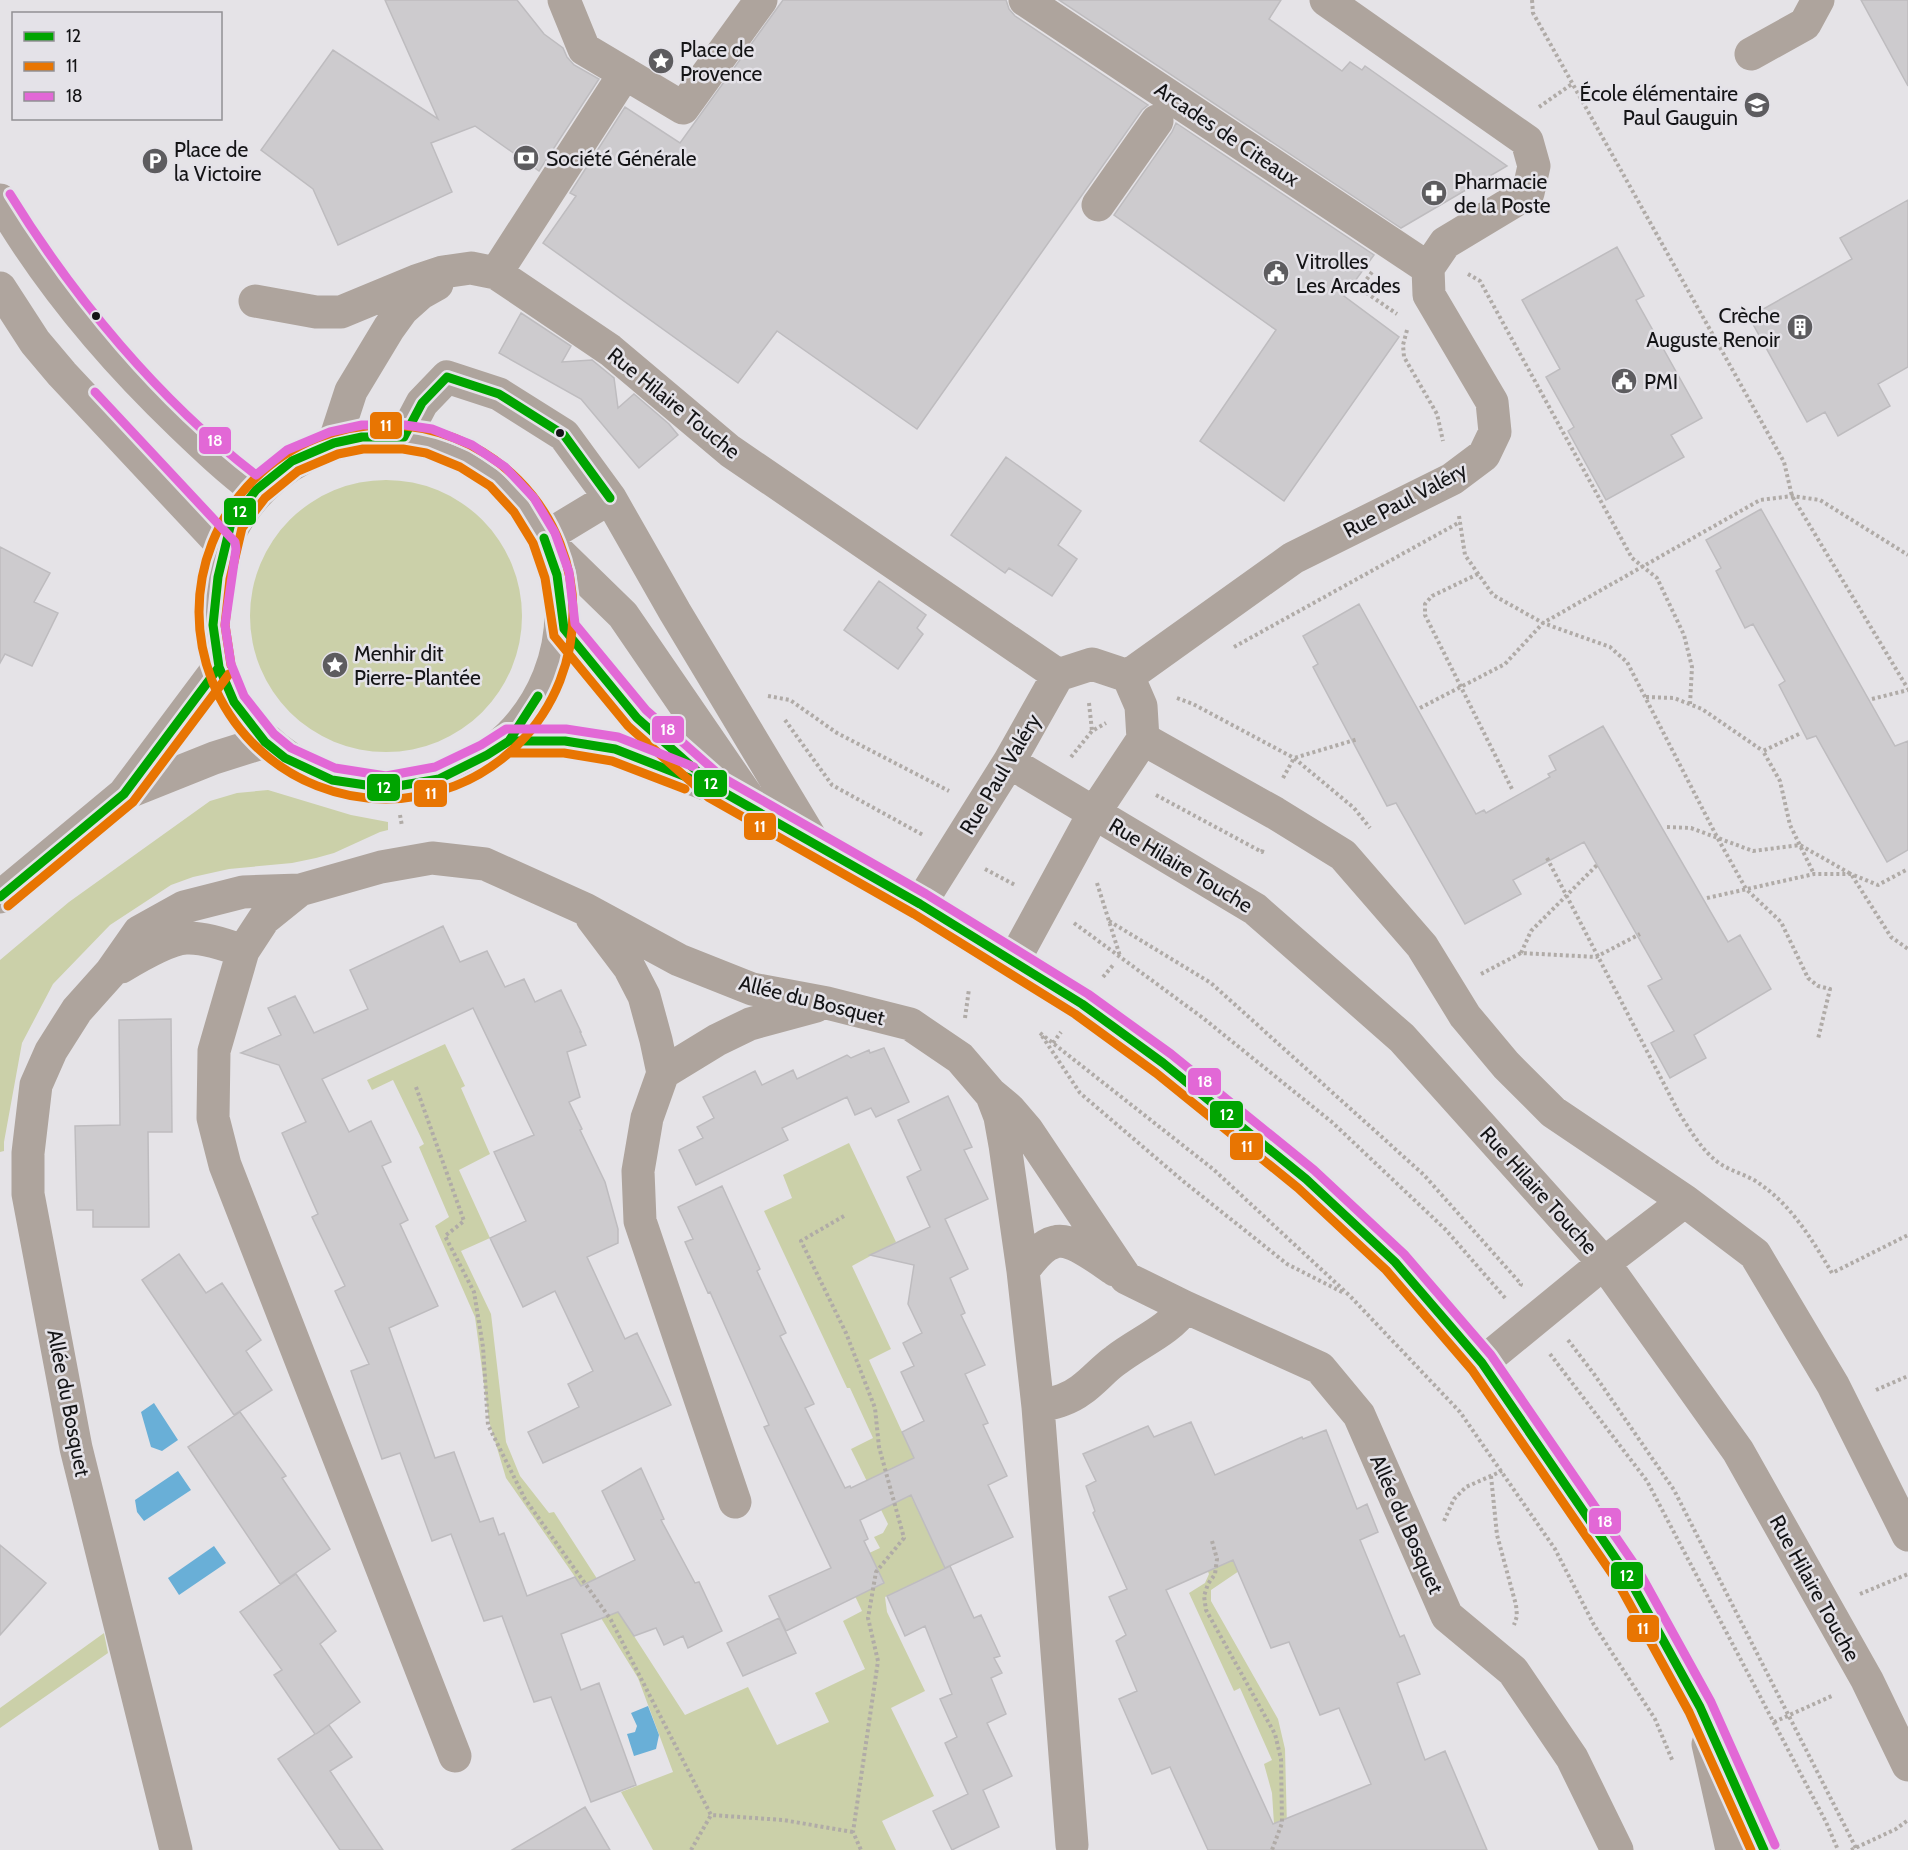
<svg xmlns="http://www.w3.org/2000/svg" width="1908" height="1850" viewBox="0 0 1908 1850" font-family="Cabin,sans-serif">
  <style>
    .green { fill: #cbd0a9 }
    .water { fill: #69afd7 }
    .building { fill: #cdcbce; stroke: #bebcbf; stroke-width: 1.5; fill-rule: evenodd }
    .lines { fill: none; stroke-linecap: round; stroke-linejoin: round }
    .path { stroke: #b0aba7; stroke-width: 4; stroke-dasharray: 3 3; stroke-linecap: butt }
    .minor { stroke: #aea49d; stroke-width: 33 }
    .major { stroke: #afa59e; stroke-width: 33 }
    .bus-1-casing { stroke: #e4e2e8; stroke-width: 14 }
    .bus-2-casing { stroke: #e4e2e8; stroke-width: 14 }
    .bus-3-casing { stroke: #e4e2e8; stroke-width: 14 }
    .bus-1 { stroke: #00a400; stroke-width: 9 }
    .bus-2 { stroke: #e87502; stroke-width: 9 }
    .bus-3 { stroke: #e268d6; stroke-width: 9 }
    .bus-dot { fill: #141416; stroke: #e4e2e8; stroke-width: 2 }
    .labels { text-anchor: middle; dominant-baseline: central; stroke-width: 5; stroke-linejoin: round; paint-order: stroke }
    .poi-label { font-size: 21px; fill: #141416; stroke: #e4e2e8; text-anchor: start }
    .street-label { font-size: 21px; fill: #141416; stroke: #e4e2e8 }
    .line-badge { stroke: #e4e2e8; stroke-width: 2 }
    .badge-label { font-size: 16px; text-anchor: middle; font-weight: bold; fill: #fff }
  </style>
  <rect width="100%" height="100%" fill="#e5e3e7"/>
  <path class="green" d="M250 616a136 136 0 1 1 272 0a136 136 0 1 1-272 0Z
    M268 790 351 815 388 822V830L380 832 334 853 316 858 292 863 229 869 193 877 171 885 110 925 53 984 22 1043 4 1142V1151L0 1152V960L69 902 210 801 237 793Z
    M445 1044 465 1086 461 1088 490 1154 459 1170 490 1238 461 1251 491 1314 506 1442 520 1476 549 1513 554 1512 685 1715 748 1687 777 1745 829 1722 815 1693 865 1669 843 1621 862 1611 841 1566 880 1548 874 1537 883 1533 888 1524 851 1449 873 1438 850 1388H847L764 1211 792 1198 783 1175 849 1143 896 1242 852 1266 891 1349 869 1360 914 1458 897 1466 945 1568 885 1597 887 1612 925 1691 891 1708 934 1796 882 1821 896 1850H653L621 1792 673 1772 638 1678 580 1584 506 1478 489 1421 475 1317 435 1226 449 1217 419 1147 424 1144 393 1080 372 1090 367 1080Z
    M1217 1521 1239 1571 1211 1590V1601L1278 1719 1285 1749 1287 1828 1274 1824 1272 1793 1264 1764 1272 1760 1240 1688 1234 1691 1189 1593 1205 1583 1209 1574 1193 1539Z
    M104 1633 108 1653 0 1728V1708Z"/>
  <path class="water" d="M154 1403 178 1440 162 1451 151 1447 141 1412Z
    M178 1471 191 1490 144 1521 137 1512 135 1500Z
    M214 1546 226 1563 179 1595 168 1578Z
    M648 1706 659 1735 656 1749 634 1756 627 1734 635 1732 637 1726 631 1713Z"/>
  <path class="building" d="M385 0H517L544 34 563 48 567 57 574 65 599 79 539 171 475 126 431 143 452 192 338 245 313 189 261 150 333 50 438 119Z
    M783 0H1006L1009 9 1015 16 1148 105 1142 110 917 429 777 331 738 383 543 243 576 196 570 193 625 107 680 143Z
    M1059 0H1281L1269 19 1342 71 1350 62 1362 70 1365 66 1507 166 1401 228Z
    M1861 0H1908V86Z
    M1176 123 1374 255 1344 296 1399 337 1284 501 1200 441 1276 330 1114 215 1172 132Z
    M1908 200V367L1878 384 1890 406 1838 436 1825 412 1807 422 1749 317 1852 259 1840 238Z
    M1617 247 1644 296 1636 300 1702 418 1671 435 1684 457 1606 500 1568 431 1574 427 1546 377 1560 369 1522 300Z
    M521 313 571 346 562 362 592 360 614 378 618 408 634 394 669 424 678 435 639 468 581 399 499 353Z
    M1006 457 1081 511 1058 545 1077 559 1052 596 1009 568 1005 573 951 535Z
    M1761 509 1895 746 1908 741V850L1887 862 1816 736 1807 739 1779 685 1785 681 1753 624 1745 628 1716 571 1721 568 1706 540Z
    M0 547 50 573 34 602 58 613 32 666 5 654 0 663Z
    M879 581 926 615 917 628 923 634 898 669 844 630Z
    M1359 604 1476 814 1484 810 1486 813 1550 777 1548 774 1556 770 1549 756 1603 726 1728 942 1740 935 1771 989 1694 1035 1706 1058 1670 1078 1651 1043 1674 1031 1648 986 1662 979 1584 842 1513 880 1521 894 1465 924 1396 803 1387 806 1313 667 1318 664 1303 636Z
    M443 926 460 962 487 951 505 987 524 979 535 1002 561 990 581 1032H580L586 1045 567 1052 580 1097 569 1102 582 1129 580 1130 605 1182 618 1229V1243L587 1257 625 1339 637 1333 671 1405 543 1463 528 1432 579 1407 568 1384 593 1371 555 1291 523 1307 490 1238 526 1221 494 1152 534 1135 473 1008 322 1079 349 1132 371 1121 391 1162 382 1166 408 1220 400 1224 438 1306 389 1328 435 1458 454 1452 480 1522 493 1518 499 1535 504 1533 527 1596 575 1577 581 1586 635 1560 602 1491 641 1468 664 1519 661 1520 695 1583 699 1582 722 1631 688 1648 683 1636 664 1645 656 1628 634 1636 618 1612 561 1634 581 1690 599 1683 636 1785 591 1802 551 1697 534 1702 502 1616 484 1621 451 1534 432 1541 400 1453 382 1459 351 1371 369 1364 335 1291 345 1286 312 1217 318 1214 282 1133 306 1122 279 1065 241 1053 281 1035 268 1008 295 996 314 1033 368 1009 350 970Z
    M171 1019 172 1132H148L149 1227H93V1210H77L75 1126 120 1125 119 1020Z
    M884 1048 909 1102 876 1117 871 1108 855 1115 847 1097 782 1128 788 1140 696 1185 679 1150 703 1138 697 1127 714 1118 703 1097 755 1071 762 1085 793 1070 797 1079 847 1055 851 1058 869 1050 870 1053Z
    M948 1096 972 1147 964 1150 988 1199 945 1219 968 1269 950 1278 965 1313 961 1315 985 1365 965 1374 988 1423 983 1425 1007 1476 988 1485 1013 1537 945 1568 911 1495 860 1520 868 1539 864 1541 884 1583 786 1631 769 1596 831 1568 764 1427 769 1425 710 1292 708 1293 685 1242 693 1239 678 1207 722 1186 760 1269 757 1271 786 1333 780 1336 814 1404 805 1408 845 1488 850 1486 851 1488 914 1458 902 1432 924 1421 901 1372 914 1366 903 1343 922 1333 908 1304 914 1265 870 1255 930 1227 907 1177 921 1170 898 1120Z
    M179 1254 206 1293 222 1283 261 1340 246 1351 272 1390 234 1415 142 1280Z
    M240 1412 286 1476 282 1478 330 1549 280 1584 188 1447Z
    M1191 1422 1215 1475 1302 1437 1303 1439 1326 1430 1357 1509 1367 1504 1378 1532 1360 1540 1400 1637 1404 1635 1420 1674 1397 1683 1425 1760 1445 1751 1487 1850H1208L1170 1767 1152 1774 1119 1699 1137 1691 1116 1641 1126 1635 1109 1597 1127 1589 1093 1513 1095 1511 1086 1486 1096 1481 1083 1454 1148 1426 1154 1437ZM1233 1560 1271 1648 1289 1642 1320 1715 1339 1708 1371 1784 1273 1824 1166 1590Z
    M0 1545 46 1583 0 1635Z
    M950 1566 974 1618 981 1615 1000 1656 994 1658 1002 1673 991 1678 1006 1714 987 1723 1012 1776 983 1790 999 1827 952 1850 933 1811 968 1794 945 1743 957 1737 940 1699 952 1694 925 1626 905 1636 887 1596Z
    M296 1574 336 1631 320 1644 360 1702 316 1734 329 1725 352 1757 330 1771 383 1850H340L278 1759 315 1734 274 1675 282 1670 240 1612Z
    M779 1618 796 1653 743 1676 727 1643Z
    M585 1807 610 1850H512Z"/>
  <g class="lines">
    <path class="path" d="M1532 0 1533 13 1784 462 1792 496 1908 689
      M1539 107 1572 84
      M1372 272 1364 283 1365 292 1397 314
      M1468 274 1480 281 1632 558 1657 578 1684 635 1692 667 1690 704
      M1407 330 1403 345 1404 357 1437 414 1443 441
      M1459 516 1465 555 1493 595 1543 623 1610 647 1627 662 1717 837 1746 889 1781 922 1808 978 1818 986 1830 989 1818 1039
      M1478 574 1432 596 1425 604V615L1513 791
      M1234 647 1460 522
      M768 696 790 700 837 733 949 791
      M1646 697 1674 698 1702 709 1763 751
      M1177 698 1193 704 1294 758 1354 808 1370 828
      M1872 699 1908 690
      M1089 703 1092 731
      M1420 708 1505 664 1543 623 1760 500 1792 496 1820 500 1908 555
      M785 720 832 785 923 835
      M1799 734 1763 751 1780 781 1790 825 1814 874
      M1071 757 1092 731 1106 723
      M1283 778 1294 758 1358 739
      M1156 795 1262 852 1263 848
      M400 815 402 826
      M1667 827 1691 828 1753 851 1800 845 1851 874 1891 937 1908 949
      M1547 858 1679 1113C1691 1131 1702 1151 1719 1163 1732 1172 1748 1175 1760 1184 1792 1206 1813 1241 1832 1273L1908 1235
      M985 869 1015 885
      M1097 883 1120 956
      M1707 898 1814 874H1851L1878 885 1908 869
      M1109 921 1211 983 1424 1175 1521 1284 1520 1286
      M1074 923 1203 1018 1333 1123 1446 1230 1506 1299
      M1521 953 1531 931 1597 865
      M1481 974 1521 953 1596 957 1640 934
      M1103 977 1114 964
      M965 1018 969 989
      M1040 1033 1213 1169 1350 1296 1460 1412 1555 1549 1594 1625 1655 1719 1673 1762
      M1042 1036 1080 1093 1183 1181 1287 1264 1344 1293
      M1053 1043 1061 1032
      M416 1087 464 1221 445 1236 474 1292 483 1347 488 1425 525 1499 611 1620 711 1815 783 1820 853 1832
      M844 1216 801 1241 846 1333 875 1408 879 1447 904 1538 876 1572 868 1618 878 1661 853 1832 861 1850
      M1568 1340 1594 1374 1674 1490 1857 1850
      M1550 1354 1647 1481 1826 1822 1838 1850
      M1876 1390 1908 1376
      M1491 1476 1497 1535 1516 1605 1517 1616 1514 1625
      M1444 1521 1454 1499 1466 1487 1502 1471
      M1212 1541 1217 1559 1215 1574 1208 1584 1204 1596 1206 1610 1275 1734 1281 1759 1282 1823 1272 1850
      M1860 1594 1908 1574
      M1774 1722 1834 1695
      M691 1850 711 1815
      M1851 1850 1896 1829 1908 1820"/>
    <path class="minor" d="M564 0 584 49 683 108 761 0
      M1025 0 1428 268
      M1751 54 1805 24 1818 0
      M1098 205 1157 121
      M496 273 625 73
      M255 301 316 312H341L416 281 443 272 471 268 496 273 610 350 730 451 1058 675
      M404 437 422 403 447 377 499 394 564 435 610 498 675 612 815 845
      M334 443 351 391 389 328 402 310 421 293 437 284
      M610 498 544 538 623 615 758 812
      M1128 676 1293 558 1452 479 1484 455 1495 432 1492 402 1429 295 1428 268 1445 243 1528 193 1534 166 1527 141 1326 0
      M1143 739 1275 813 1343 855 1422 946 1465 1016 1506 1065 1553 1112 1685 1201 1755 1254 1833 1385 1908 1535
      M1009 762 1255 909 1402 1038 1604 1263 1738 1451 1867 1680 1908 1765
      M920 904 1009 762 1058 675 1092 664 1128 676 1141 706 1143 739 1094 813 1013 962
      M592 918 629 967 644 996 656 1040 663 1073 647 1118 638 1171 640 1221 735 1502
      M121 967C136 958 169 939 186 938 203 937 227 945 243 951
      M663 1073 717 1040 750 1024 816 1006
      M992 1096 1000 1117 1005 1145 1023 1271 1038 1407 1072 1845
      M1023 1271C1031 1260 1041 1245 1055 1242 1072 1237 1101 1261 1115 1270
      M1482 1363 1604 1263 1685 1201
      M1038 1407C1053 1403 1068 1400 1081 1390 1094 1381 1103 1369 1116 1360 1139 1342 1169 1331 1185 1307
      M1708 1744 1732 1850
      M455 1756 225 1165 213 1118 214 1051 243 951 264 919 300 890 381 867 432 858 485 864 585 909 679 960 752 989 827 1003 910 1024 960 1058 990 1093 1009 1109 1027 1130 1126 1278 1185 1307 1320 1368 1359 1415 1447 1616 1513 1671 1572 1758 1617 1850
      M176 1850 76 1448 28 1194V1153L36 1085 51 1051 77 1010 111 972 139 932 184 907 243 892 300 890"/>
    <path class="major" d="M0 200C48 282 112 358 181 424 205 447 229 470 256 490
      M0 288 35 342 62 374 224 547
      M211 612a175 175 0 1 1 350 0a175 175 0 1 1-350 0Z
      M564 629 637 718 701 775
      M509 741H565L615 749 716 788 920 904 1082 1004 1163 1063 1306 1179 1395 1262 1482 1363 1627 1575 1700 1707 1764 1850
      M124 794 214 758 265 742
      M0 897 124 794 219 667"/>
    <defs>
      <path id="bus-1" d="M404 437H362L334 443 292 461 256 490 231 523 218 577 213 625 219 667 234 702 265 742 285 758 332 780 386 788 439 779 487 755 509 741 538 696
        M404 437 422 403 447 377 499 394 564 435 610 498
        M544 538 557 575 564 629 637 718 716 788 920 904 1082 1004 1163 1063 1306 1179 1395 1262 1482 1363 1627 1575 1700 1707 1764 1850
        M509 741H565L615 749 689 778
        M0 897 124 794 219 667"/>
      <path id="bus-2" d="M199 612a187 187 0 1 1 374 0a187 187 0 1 1-374 0Z
        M231 665 225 625 230 579 242 528 265 498 298 471 338 454 363 449H403L426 453 460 467 490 486 514 512 533 543 545 578 554 636 628 726 708 797 914 914 1075 1014 1156 1073 1298 1188 1386 1270 1472 1370 1617 1581 1689 1712 1751 1850
        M509 753H564L612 761 685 789
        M8 906 133 802 229 674"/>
      <path id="bus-3" d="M10 194C74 298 159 400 256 475L287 450 330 432 362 425H405L432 429 472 445 505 467 534 498 555 533 569 572 575 624 646 710 723 778 926 894 1088 994 1171 1054 1314 1170 1404 1254 1491 1355 1637 1568 1711 1702 1775 1845
        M95 392 235 542 236 549 225 625 231 664 244 696 274 734 291 748 335 768 386 776 435 767 481 745 506 729H566L618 737 694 767"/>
    </defs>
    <use href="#bus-1" class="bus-1-casing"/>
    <use href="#bus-2" class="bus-2-casing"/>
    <use href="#bus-3" class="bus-3-casing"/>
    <use href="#bus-1" class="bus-1"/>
    <use href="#bus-2" class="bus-2"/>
    <use href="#bus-3" class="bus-3"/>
  </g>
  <defs>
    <symbol id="sight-disc" viewBox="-11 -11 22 22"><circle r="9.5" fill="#5d5c5f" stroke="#e4e2e8"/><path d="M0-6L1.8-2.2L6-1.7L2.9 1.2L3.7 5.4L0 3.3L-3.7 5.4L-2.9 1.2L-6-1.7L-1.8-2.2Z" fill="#fff"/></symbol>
    <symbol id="school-disc" viewBox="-11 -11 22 22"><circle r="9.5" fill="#5d5c5f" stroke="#e4e2e8"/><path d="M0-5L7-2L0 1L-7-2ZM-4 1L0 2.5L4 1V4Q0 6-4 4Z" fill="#fff"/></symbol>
    <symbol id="bank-disc" viewBox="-11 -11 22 22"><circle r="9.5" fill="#5d5c5f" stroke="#e4e2e8"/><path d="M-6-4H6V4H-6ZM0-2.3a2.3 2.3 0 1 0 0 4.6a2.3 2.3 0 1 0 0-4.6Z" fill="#fff"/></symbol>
    <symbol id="parking-disc" viewBox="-11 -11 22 22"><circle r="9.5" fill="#5d5c5f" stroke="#e4e2e8"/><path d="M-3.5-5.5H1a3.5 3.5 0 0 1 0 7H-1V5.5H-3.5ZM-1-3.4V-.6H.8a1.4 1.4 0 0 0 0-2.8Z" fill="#fff"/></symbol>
    <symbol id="pharmacy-disc" viewBox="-11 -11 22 22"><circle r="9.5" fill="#5d5c5f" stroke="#e4e2e8"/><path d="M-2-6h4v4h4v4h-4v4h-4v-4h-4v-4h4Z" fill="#fff"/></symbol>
    <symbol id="civic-disc" viewBox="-11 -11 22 22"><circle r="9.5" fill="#5d5c5f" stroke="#e4e2e8"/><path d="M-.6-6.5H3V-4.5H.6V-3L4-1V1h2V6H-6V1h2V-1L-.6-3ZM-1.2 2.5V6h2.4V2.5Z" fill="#fff"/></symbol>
    <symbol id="building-disc" viewBox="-11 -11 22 22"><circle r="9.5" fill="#5d5c5f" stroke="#e4e2e8"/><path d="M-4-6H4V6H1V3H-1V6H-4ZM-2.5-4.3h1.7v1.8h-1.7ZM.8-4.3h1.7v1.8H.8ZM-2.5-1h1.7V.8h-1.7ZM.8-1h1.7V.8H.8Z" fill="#fff"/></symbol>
  </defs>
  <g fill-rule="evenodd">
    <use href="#sight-disc" x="646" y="46" width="30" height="30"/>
    <use href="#school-disc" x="1742" y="90" width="30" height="30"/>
    <use href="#bank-disc" x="511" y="143" width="30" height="30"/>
    <use href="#parking-disc" x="140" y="146" width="30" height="30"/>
    <use href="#pharmacy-disc" x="1419" y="178" width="30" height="30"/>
    <use href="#civic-disc" x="1261" y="258" width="30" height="30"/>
    <use href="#building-disc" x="1785" y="312" width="30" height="30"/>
    <use href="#civic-disc" x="1609" y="366" width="30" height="30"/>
    <use href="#sight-disc" x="320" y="650" width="30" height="30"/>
  </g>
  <g class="bus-dot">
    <circle cx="96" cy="316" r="5"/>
    <circle cx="560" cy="433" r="5"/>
  </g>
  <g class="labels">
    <g class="poi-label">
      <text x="680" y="49">Place de<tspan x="680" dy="24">Provence</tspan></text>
      <text x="1738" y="93" text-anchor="end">École élémentaire<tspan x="1738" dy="24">Paul Gauguin</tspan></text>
      <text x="174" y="149">Place de<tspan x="174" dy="24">la Victoire</tspan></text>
      <text x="546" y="158">Société Générale</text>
      <text x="1454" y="181">Pharmacie<tspan x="1454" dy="24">de la Poste</tspan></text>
      <text x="1296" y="261">Vitrolles<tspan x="1296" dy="24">Les Arcades</tspan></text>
      <text x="1780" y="315" text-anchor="end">Crèche<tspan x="1780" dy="24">Auguste Renoir</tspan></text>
      <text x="1644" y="381">PMI</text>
      <text x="354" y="653">Menhir dit<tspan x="354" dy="24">Pierre-Plantée</tspan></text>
    </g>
    <g class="street-label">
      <text transform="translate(1227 134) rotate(34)">Arcades de Citeaux</text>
      <text transform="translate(674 403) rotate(39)">Rue Hilaire Touche</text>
      <text transform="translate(1405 500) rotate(-28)">Rue Paul Valéry</text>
      <text transform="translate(1000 774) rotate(-59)">Rue Paul Valéry</text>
      <text transform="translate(1181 865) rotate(31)">Rue Hilaire Touche</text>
      <text transform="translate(812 1000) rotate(14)">Allée du Bosquet</text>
      <text transform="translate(1539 1190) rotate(48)">Rue Hilaire Touche</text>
      <text transform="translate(69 1403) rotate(79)">Allée du Bosquet</text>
      <text transform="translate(1407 1524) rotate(66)">Allée du Bosquet</text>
      <text transform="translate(1815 1588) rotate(61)">Rue Hilaire Touche</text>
    </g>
  </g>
  <g class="line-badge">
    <rect x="369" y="411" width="34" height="29" rx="6" fill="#e87502"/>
    <rect x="198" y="426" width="34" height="29" rx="6" fill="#e268d6"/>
    <rect x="223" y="497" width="34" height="29" rx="6" fill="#00a400"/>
    <rect x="651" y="715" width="34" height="29" rx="6" fill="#e268d6"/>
    <rect x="693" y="769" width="35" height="29" rx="6" fill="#00a400"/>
    <rect x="366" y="773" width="35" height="29" rx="6" fill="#00a400"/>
    <rect x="413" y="779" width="35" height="29" rx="6" fill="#e87502"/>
    <rect x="743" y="812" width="34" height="29" rx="6" fill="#e87502"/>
    <rect x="1187" y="1067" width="35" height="29" rx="6" fill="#e268d6"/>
    <rect x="1209" y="1100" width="35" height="29" rx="6" fill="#00a400"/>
    <rect x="1229" y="1132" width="35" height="29" rx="6" fill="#e87502"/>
    <rect x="1588" y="1507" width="34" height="28" rx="6" fill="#e268d6"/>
    <rect x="1610" y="1561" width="34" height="29" rx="6" fill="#00a400"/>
    <rect x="1626" y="1614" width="34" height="29" rx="6" fill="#e87502"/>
  </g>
  <g class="badge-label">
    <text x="386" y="431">11</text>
    <text x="215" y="446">18</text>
    <text x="240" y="517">12</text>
    <text x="668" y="735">18</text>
    <text x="711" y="789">12</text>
    <text x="384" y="793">12</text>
    <text x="431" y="799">11</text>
    <text x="760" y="832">11</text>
    <text x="1205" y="1087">18</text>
    <text x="1227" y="1120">12</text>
    <text x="1247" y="1152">11</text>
    <text x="1605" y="1527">18</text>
    <text x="1627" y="1581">12</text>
    <text x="1643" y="1634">11</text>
  </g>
  <rect x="12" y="12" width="210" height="108" fill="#e4e2e8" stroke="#919094" stroke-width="1.5"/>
  <rect x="24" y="32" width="30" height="9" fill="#00a400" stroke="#919094" stroke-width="1.5"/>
  <text x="66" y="42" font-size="18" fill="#141416">12</text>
  <rect x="24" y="62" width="30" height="9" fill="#e87502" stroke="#919094" stroke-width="1.5"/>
  <text x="66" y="72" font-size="18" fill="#141416">11</text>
  <rect x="24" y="92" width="30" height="9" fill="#e268d6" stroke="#919094" stroke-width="1.5"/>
  <text x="66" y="102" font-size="18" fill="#141416">18</text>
</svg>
